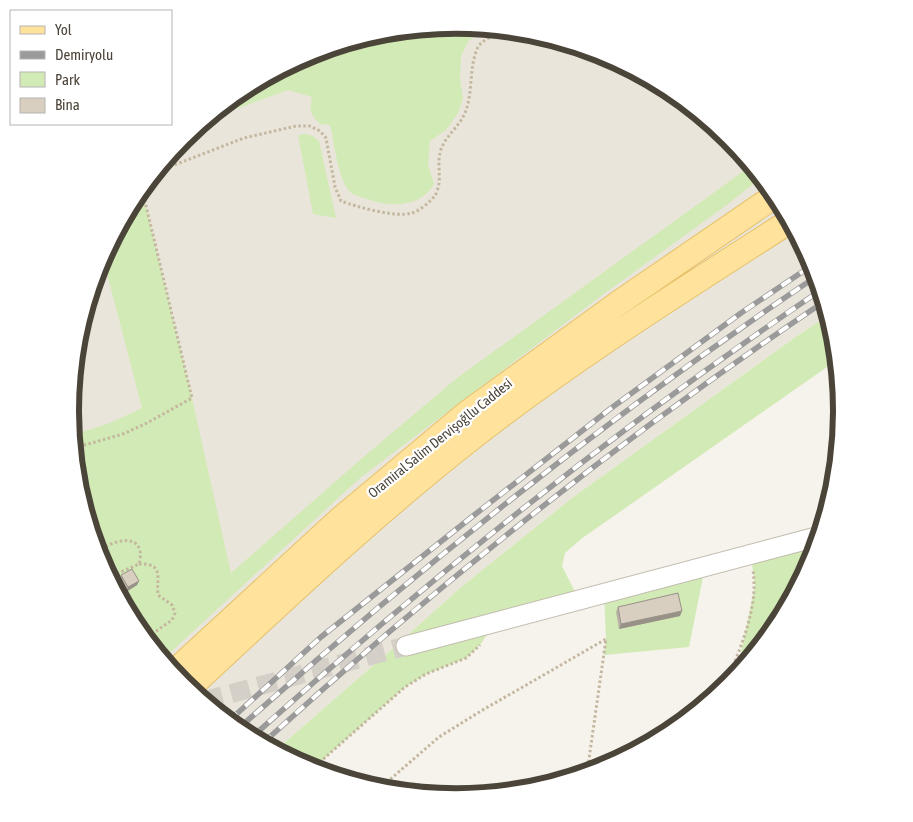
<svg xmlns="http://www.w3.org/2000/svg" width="913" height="822" viewBox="0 0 913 822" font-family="'Asap Condensed',sans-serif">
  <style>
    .residential { fill: #eae5da }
    .green { fill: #d2eab5 }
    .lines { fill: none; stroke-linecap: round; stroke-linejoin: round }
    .stream { stroke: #a9d4f2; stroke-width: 5 }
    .minor-tunnel { stroke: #d4d0c8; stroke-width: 19; stroke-dasharray: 19 9; stroke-linecap: butt }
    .minor-casing { stroke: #c2bbae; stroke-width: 21 }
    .major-casing { stroke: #e6c16a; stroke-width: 26 }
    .path { stroke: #c4b79f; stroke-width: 3; stroke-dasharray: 2.5 2.5; stroke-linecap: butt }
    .minor { stroke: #fff; stroke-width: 19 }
    .major { stroke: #ffe39c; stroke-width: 24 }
    .rail-casing { stroke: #9a9a9a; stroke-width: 5.5 }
    .rail { stroke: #fff; stroke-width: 4; stroke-dasharray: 11; stroke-linecap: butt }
    .wall { fill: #bab2a6 }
    .shaded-wall { fill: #979187 }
    .building { fill: #d8cfc1; stroke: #979187 }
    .labels { text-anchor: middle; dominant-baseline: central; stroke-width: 4.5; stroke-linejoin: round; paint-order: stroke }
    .street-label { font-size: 14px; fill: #4b4439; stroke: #fff }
    .rim { fill: none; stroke: #4b4439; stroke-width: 6 }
  </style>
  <rect width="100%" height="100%" fill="#f6f3ec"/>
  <path class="residential" d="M457 25 532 32 604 54 671 90 730 138 778 197 813 264 829 315 797 336 572 498 460 588 391 650 276 750 242 732 183 684 135 625 100 558 78 486 71 411 78 335 100 263 136 196 184 138 242 90 309 54 381 32Z"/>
  <path class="green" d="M457 25 492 29 469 40 461 56 460 79 463 99 458 113 446 130 430 141 428 164 434 184C420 209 387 207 364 198 360 197 353 195 350 192 337 177 335 144 330 125L320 124C310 114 309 111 312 97L288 90 204 121 242 90 309 54 381 32Z
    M306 134 313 136 319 141 336 218 313 214 298 135Z
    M752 165 762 177 728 204 601 296 360 478 163 659 135 625 100 558 78 486 73 435 110 423 142 408 103 258 136 196 142 190 189 385 231 573 360 460 457 378Z
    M829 315 835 336 837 360 581 539 565 553 562 566 579 600 494 623 481 644 466 658 426 674 405 687 312 769 276 750 391 650 460 588 572 498 797 336Z
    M820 536 813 559 777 626 736 676 755 586 751 555Z
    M705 567 689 647 604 655 606 639 604 594Z"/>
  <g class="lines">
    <path class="stream" d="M291 64 352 41"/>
    <path class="minor-tunnel" d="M204 701 406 646"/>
    <defs>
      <path id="minor" d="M406 646 820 536"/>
      <path id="major" d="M174 672 339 520 467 413 620 302 776 195
        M189 688C282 602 373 515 473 437 574 358 683 290 790 221"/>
    </defs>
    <use href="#minor" class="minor-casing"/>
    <use href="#major" class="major-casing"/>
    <path class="path" d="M156 172 244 138 296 126H310L320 131 326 138 335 187 341 201C357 207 396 218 412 213 419 211 426 205 431 200 434 197 436 195 437 191 442 179 437 165 440 153 443 138 458 128 464 115 474 94 468 68 478 47 482 40 496 34 503 30
      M74 448 123 434 147 423 192 398 142 189
      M98 553C106 543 136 532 140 551 141 555 140 560 139 564L109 577
      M139 564C165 563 156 579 158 595L172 605 175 613 172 620 146 638
      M724 689C738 652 759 611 753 570
      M312 769 405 687 426 674 466 658 480 645
      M379 789 439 737 481 711 606 639 587 773"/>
    <use href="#minor" class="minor"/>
    <use href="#major" class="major"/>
    <defs>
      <path id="rail" d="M229 721 321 637 473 516 610 409 741 313 814 264
        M238 729C421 566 614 412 817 276
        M252 737C432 576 621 425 821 290
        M263 743C439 583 627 434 825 301"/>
    </defs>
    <use href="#rail" class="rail-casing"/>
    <use href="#rail" class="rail"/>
  </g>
  <path class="wall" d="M121 575 139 581 137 585 126 592 120 580Z
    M618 607 680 616 619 629 616 612Z"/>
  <path class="shaded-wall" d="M139 581 137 585 126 592 128 587Z
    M682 611 680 616 619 629 621 624Z"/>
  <path class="building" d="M132 569 139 581 128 587 121 575Z
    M678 593 682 611 621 624 618 607Z"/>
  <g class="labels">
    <g class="street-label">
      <text transform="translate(440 438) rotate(-39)">Oramiral Salim Dervişoğllu Caddesi</text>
    </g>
  </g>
  <path d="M0 0H913V822H0ZM79 411a377 377 0 1 1 754 0a377 377 0 1 1-754 0Z" fill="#fff" fill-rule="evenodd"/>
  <path class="rim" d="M79 411a377 377 0 1 1 754 0a377 377 0 1 1-754 0Z"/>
  <rect x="10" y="10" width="162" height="115" fill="#ffffff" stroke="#b7b4b0"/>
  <rect x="20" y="26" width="25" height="8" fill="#ffe39c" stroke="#b7b4b0"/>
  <text x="55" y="35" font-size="15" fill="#4b4439">Yol</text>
  <rect x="20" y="51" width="25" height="8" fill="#9a9a9a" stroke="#b7b4b0"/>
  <text x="55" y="60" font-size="15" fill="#4b4439">Demiryolu</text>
  <rect x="20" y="72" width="25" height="15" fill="#d2eab5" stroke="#b7b4b0"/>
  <text x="55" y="85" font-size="15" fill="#4b4439">Park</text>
  <rect x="20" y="98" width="25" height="15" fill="#d8cfc1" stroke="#b7b4b0"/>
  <text x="55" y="110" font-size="15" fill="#4b4439">Bina</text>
</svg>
